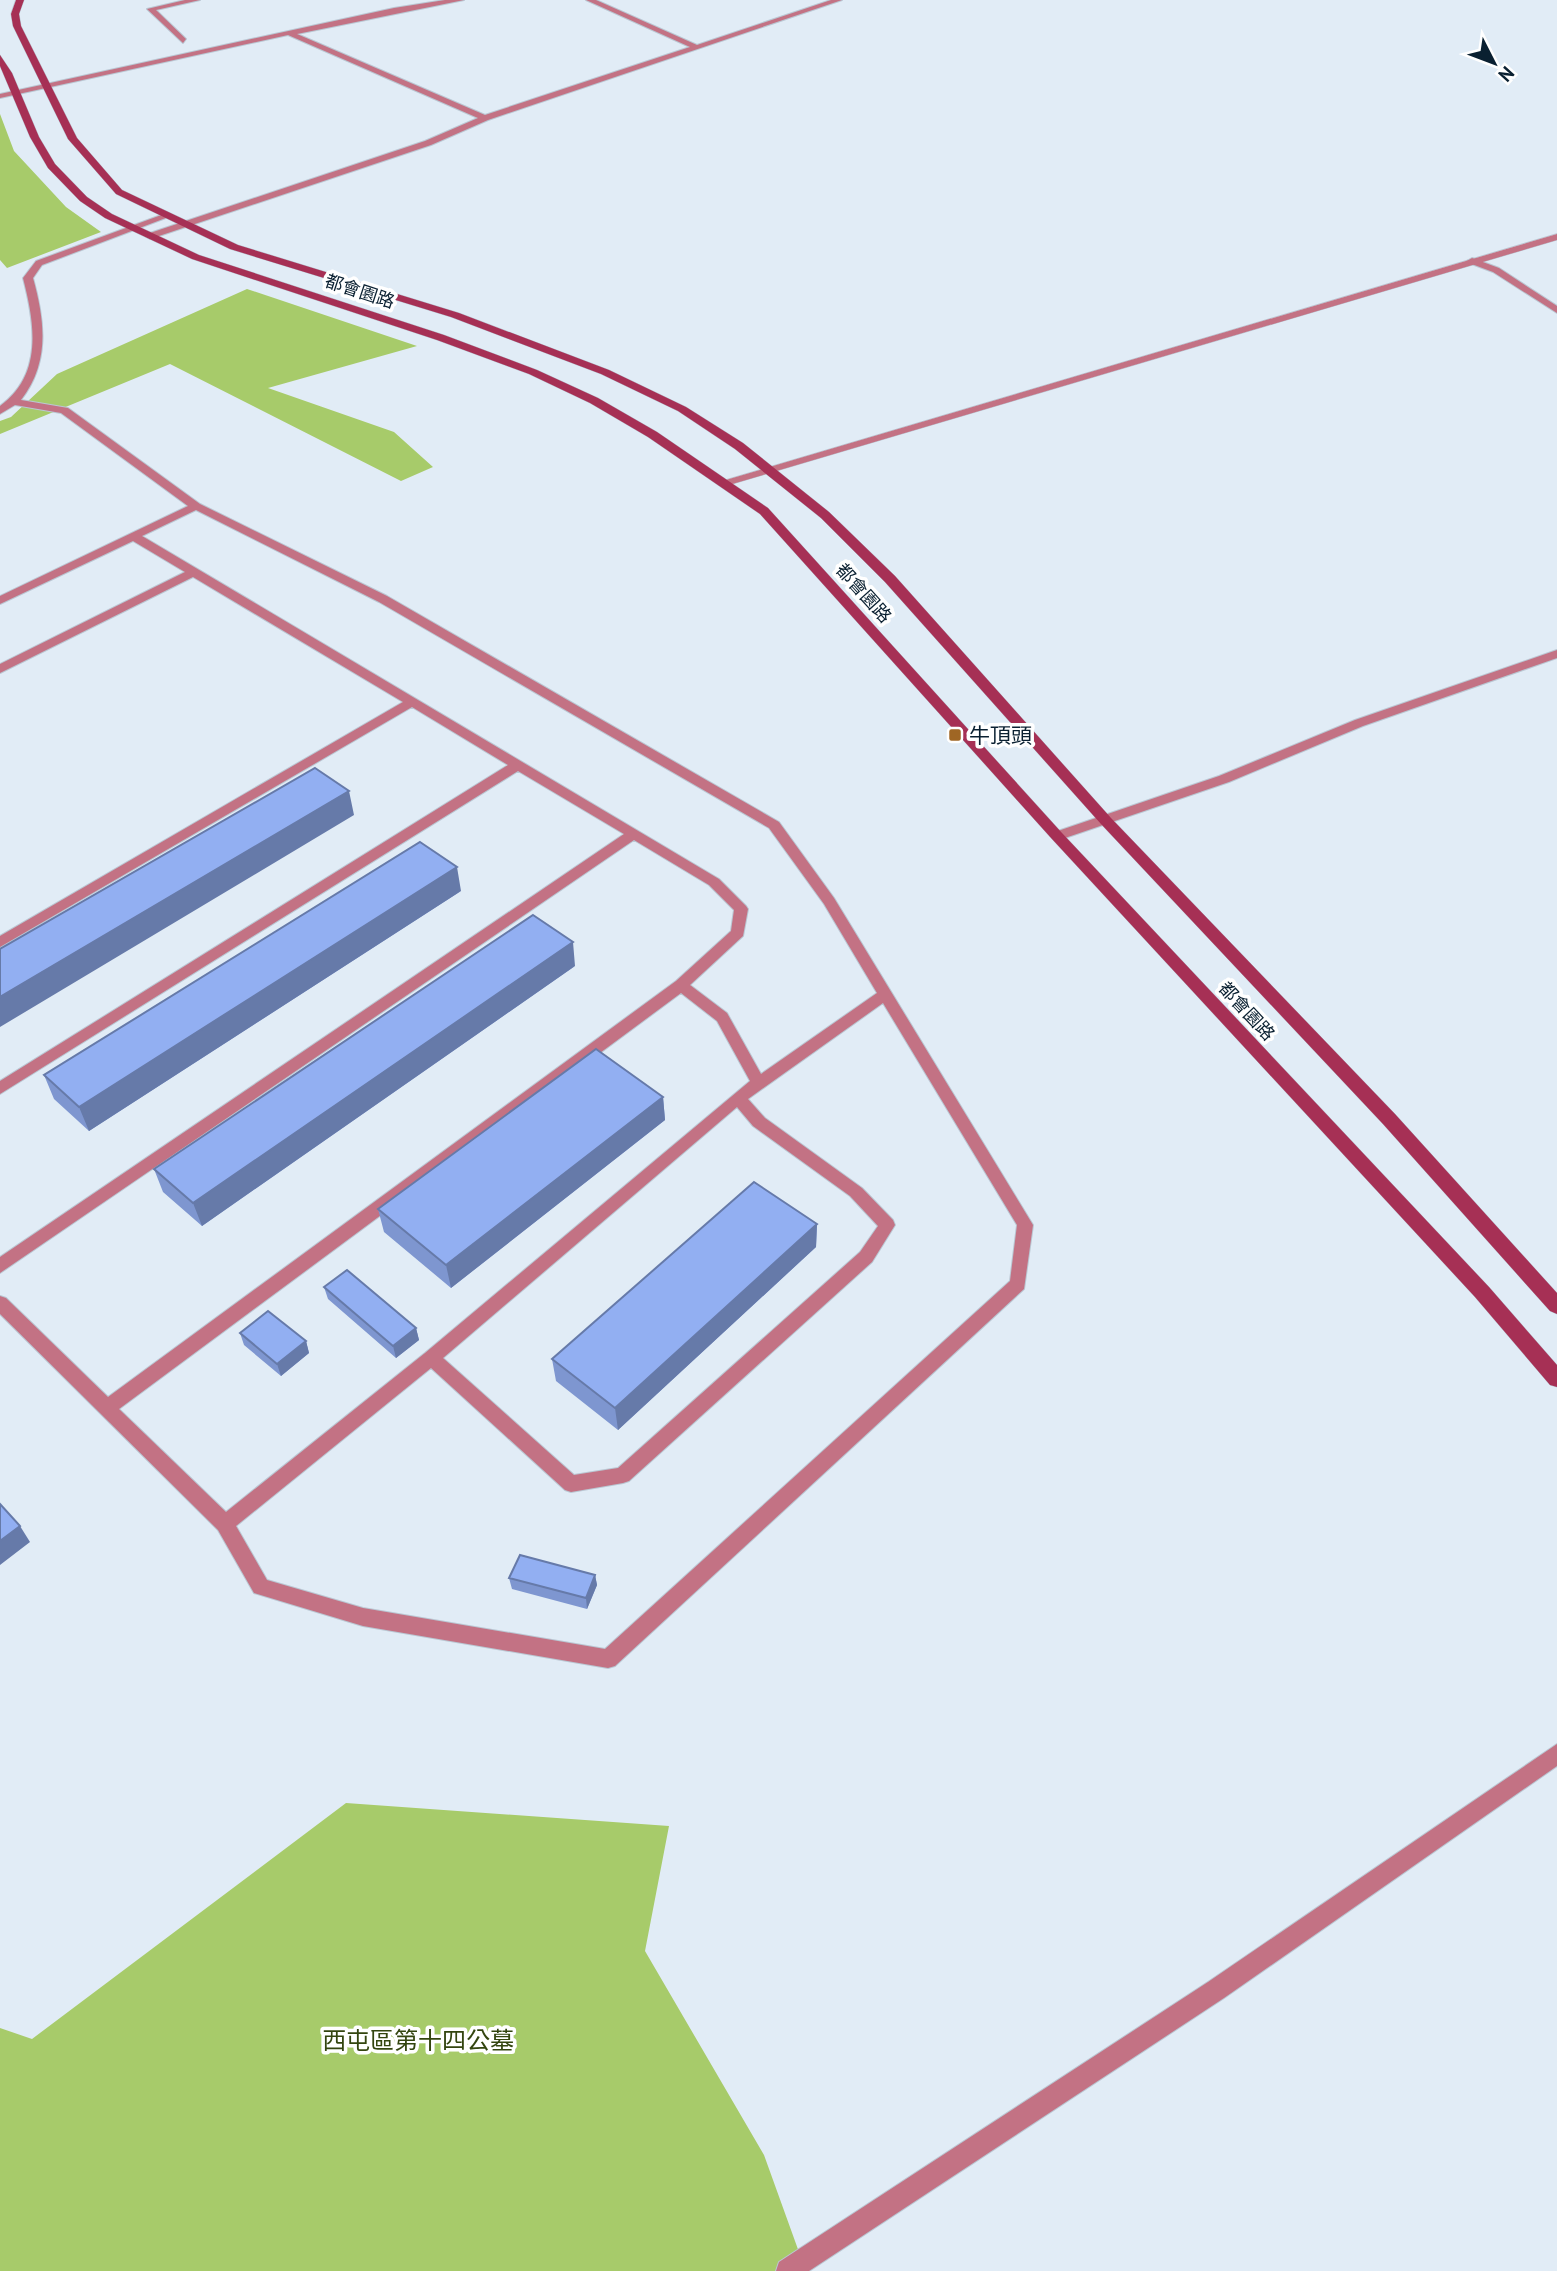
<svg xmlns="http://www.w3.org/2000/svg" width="1557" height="2271" viewBox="0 0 1557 2271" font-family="'PT Sans','Noto Sans TC',sans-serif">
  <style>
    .green { fill: #a7cb6a }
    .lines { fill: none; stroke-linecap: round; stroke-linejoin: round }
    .lane-casing { stroke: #bac7d3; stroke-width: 2 }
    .street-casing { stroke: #bac7d3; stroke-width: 1 }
    .secondary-casing { stroke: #bac7d3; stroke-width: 1 }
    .lane { fill: #c37284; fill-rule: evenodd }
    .street { fill: #c37284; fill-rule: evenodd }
    .secondary { fill: #a63055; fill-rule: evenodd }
    .wall { fill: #7e96d0 }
    .shaded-wall { fill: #667aa9 }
    .building { fill: #92aff2; stroke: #667aa9; stroke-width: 2 }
    .poi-dot { fill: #9f6624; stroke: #fff; stroke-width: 2.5 }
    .labels { text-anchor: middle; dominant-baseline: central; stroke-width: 7; stroke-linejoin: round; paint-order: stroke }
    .far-street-label { font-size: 18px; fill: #0a2031; stroke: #fff }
    .poi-label { font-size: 21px; fill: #0a2031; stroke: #fff; text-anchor: start }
    .near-park-label { font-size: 24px; fill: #33450f; stroke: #fff }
  </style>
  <rect width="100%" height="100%" fill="#e1ecf6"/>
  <path class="green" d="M0 114 14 151 66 207 101 232 7 268 0 260Z
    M247 289 417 346 268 388 394 432 433 467 401 481 170 364 0 434V421L11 417 57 374Z
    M346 1803 669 1826 645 1951 764 2155 804 2266 795 2271H0V2028L32 2039Z"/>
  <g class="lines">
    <defs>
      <path id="lane" d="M185 0H200L156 10 186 39 183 43 147 9Z
        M445 0H464L297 34 485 115 690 47 586 0H596L697 45 831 0H842L488 120 431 145 150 239 145 236 147 234 425 141 478 118 288 35 0 98V94L394 8Z
        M164 214 171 216 42 265 33 278C45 321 50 363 21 400L68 408 200 504 387 596 779 822 834 898 1033 1225 1024 1289 615 1666 608 1668 363 1626 254 1593 218 1530 0 1314V1296L6 1298 108 1397 676 981 731 931 734 910 709 885 634 840 0 1273V1257L624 834 518 771 0 1094V1081L508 765 412 707 0 947V936L403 702 193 577 0 673V664L185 572 133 541 0 604V596L188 506 61 413 15 405 0 414V406C43 375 35 324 23 278L36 261ZM196 510 379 602 769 828 824 904 877 993 761 1074 727 1013 690 985 743 936 748 909 746 906 719 879 142 536ZM681 993 717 1021 750 1081 425 1353 226 1512 119 1409ZM883 1003 1017 1225 1010 1281 605 1649 363 1608 267 1580 236 1526 431 1368 565 1490 571 1492 623 1483 629 1481 872 1262 895 1225 893 1220 862 1188 765 1118 748 1099ZM737 1107 753 1126 850 1196 878 1226 860 1252 618 1468 574 1475 443 1358Z
        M1472 258 1499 268 1557 306V313L1493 272 1469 263 1467 261Z
        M1557 650V658L1363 726 1229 782 1062 839 1057 840 1050 836 1052 833 1219 776 1355 720Z
        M1557 1744V1766L1224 1998 809 2271H776L779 2262 1208 1982Z"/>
      <path id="street" d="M1557 234V240L729 485 719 482Z"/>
      <path id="secondary" d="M16 0H24L19 14 21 26 77 138 122 190 238 245 459 313 609 370 686 407 743 443 829 512 895 576 1111 818 1395 1114 1557 1293V1314L1550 1311 1383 1124 1101 824 885 582 821 518 735 449 678 411 601 374 451 317 230 249 116 194 68 139 13 26 11 14Z
        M0 55 12 73 39 137 55 164 87 197 112 214 199 255 444 335 537 370 598 398 657 432 768 508 1062 833 1489 1287 1557 1365V1387L1550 1385 1475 1297 1052 839 760 514 648 437 590 403 529 374 437 340 192 259 105 218 80 201 48 168 30 137 0 66Z"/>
    </defs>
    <use href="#lane" class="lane-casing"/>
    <use href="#street" class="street-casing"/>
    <use href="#secondary" class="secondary-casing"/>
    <use href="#lane" class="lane"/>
    <use href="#street" class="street"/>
    <use href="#secondary" class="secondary"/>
  </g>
  <path class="wall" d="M461 891 89 1131 54 1099 44 1075Z
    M575 966 202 1226 163 1192 154 1169Z
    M663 1097 665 1120 451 1288 384 1232 378 1209Z
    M817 1224 816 1247 618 1430 556 1381 552 1359Z
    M324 1287 416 1328 419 1340 396 1358 328 1299Z
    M240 1333 306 1341 309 1353 281 1376 244 1345Z
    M595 1575 597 1585 587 1609 512 1589 509 1578Z"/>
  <path class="shaded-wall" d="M349 791 354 815 0 1027V997Z
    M457 867 461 891 89 1131 79 1107Z
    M573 942 575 966 202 1226 193 1203Z
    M663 1097 665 1120 451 1288 446 1265Z
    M817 1224 816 1247 618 1430 615 1408Z
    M416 1328 419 1340 396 1358 393 1346Z
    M306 1341 309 1353 281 1376 277 1364Z
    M20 1526 30 1542 0 1565V1541Z
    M595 1575 597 1585 587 1609 586 1598Z"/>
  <path class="building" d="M315 768 349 791 0 997V949Z
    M420 842 457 867 79 1107 44 1075Z
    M533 915 573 942 193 1203 154 1169Z
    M596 1049 663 1097 446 1265 378 1209Z
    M754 1182 817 1224 615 1408 552 1359Z
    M347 1270 416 1328 393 1346 324 1287Z
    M268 1311 306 1341 277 1364 240 1333Z
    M0 1504 20 1526 0 1541Z
    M520 1555 595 1575 586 1598 509 1578Z"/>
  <rect class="poi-dot" x="948" y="728" width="14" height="14" rx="3.5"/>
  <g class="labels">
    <g class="far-street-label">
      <text transform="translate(360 291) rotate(18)">都會園路</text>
      <text transform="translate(864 593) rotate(48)">都會園路</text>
      <text transform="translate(1247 1011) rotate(47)">都會園路</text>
    </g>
    <g class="poi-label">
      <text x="969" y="735">牛頂頭</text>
    </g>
    <g class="near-park-label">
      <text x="418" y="2040">西屯區第十四公墓</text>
    </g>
  </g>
  <g transform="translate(1494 63) rotate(132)" stroke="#ffffff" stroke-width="5" paint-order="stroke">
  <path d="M0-5L12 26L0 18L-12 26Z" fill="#0a2031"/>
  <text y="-10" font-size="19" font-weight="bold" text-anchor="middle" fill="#0a2031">N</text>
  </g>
</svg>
